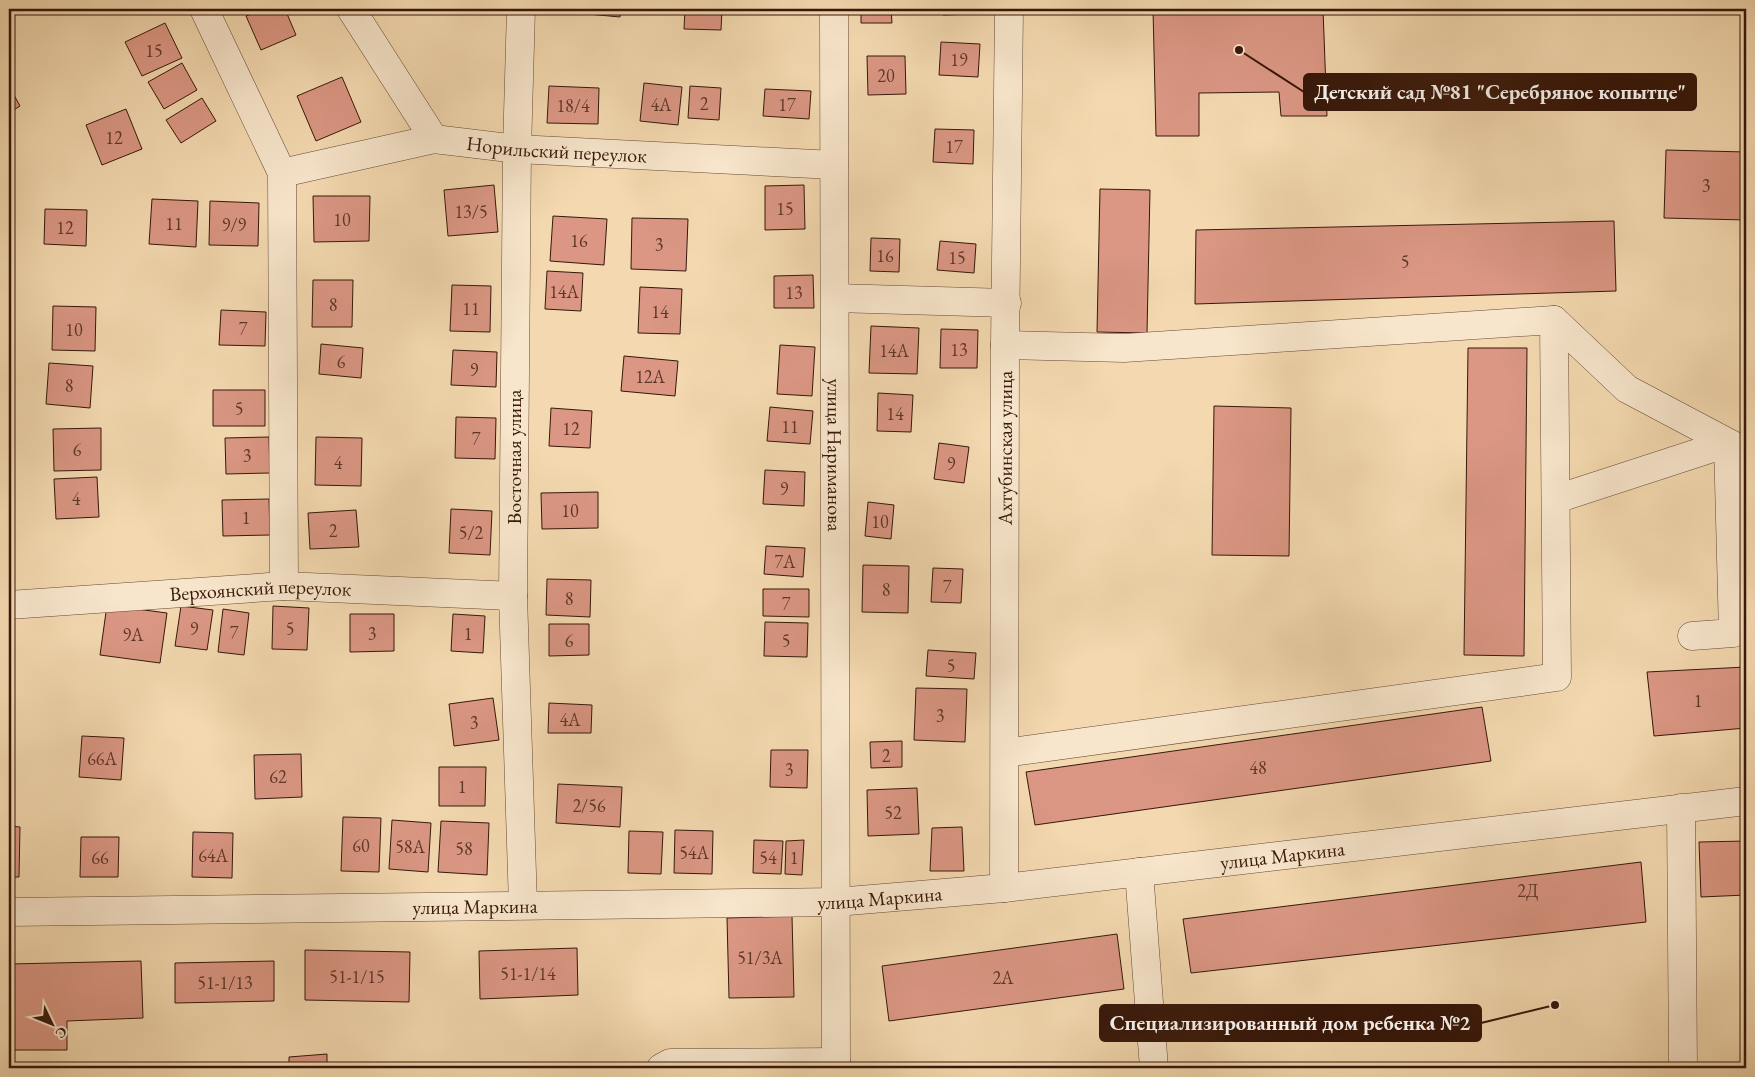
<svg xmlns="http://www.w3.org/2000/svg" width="1755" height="1077" viewBox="0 0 1755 1077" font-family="'EB Garamond',serif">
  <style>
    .building { fill: #db9784; stroke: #36170a }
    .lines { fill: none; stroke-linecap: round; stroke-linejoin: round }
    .minor-casing { stroke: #664834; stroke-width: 29 }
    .minor { stroke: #f8e6cc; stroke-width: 28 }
    .labels { text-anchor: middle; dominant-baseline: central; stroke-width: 4; stroke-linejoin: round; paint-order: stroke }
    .number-label { font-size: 18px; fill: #5f3728 }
    .street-label { font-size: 20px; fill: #36170a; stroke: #f8e6cc }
    .leader { fill: none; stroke: #36170a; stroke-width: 2 }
    .callout-dot { fill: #36170a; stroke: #f8e6cc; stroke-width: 2 }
    .callout { fill: #36170a; stroke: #36170a; stroke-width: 2 }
    .callout-label { font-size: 21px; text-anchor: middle; font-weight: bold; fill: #fff }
  </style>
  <rect width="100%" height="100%" fill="#f4d9b0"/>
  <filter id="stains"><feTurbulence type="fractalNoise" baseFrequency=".004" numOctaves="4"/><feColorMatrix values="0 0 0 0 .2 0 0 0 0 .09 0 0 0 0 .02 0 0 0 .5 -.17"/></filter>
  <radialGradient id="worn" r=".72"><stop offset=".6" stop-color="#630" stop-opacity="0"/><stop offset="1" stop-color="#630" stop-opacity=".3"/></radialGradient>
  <path class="building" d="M263 9H285L296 35 261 50 246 16Z
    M578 9H621L620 17 577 13Z
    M685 9H722L721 30 684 29Z
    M861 9H891L892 23H861Z
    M943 9H975L976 14 943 15Z
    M1153 9H1323L1327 116H1281L1279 92 1199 93V136H1156Z
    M165 23 182 58 142 76 125 42Z
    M941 42 980 44 978 77 939 75Z
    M867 56H905L906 94 868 95Z
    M182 63 197 90 164 109 148 82Z
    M342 77 361 122 316 141 297 96Z
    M644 83 682 87 678 125 640 121Z
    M9 86 20 106 9 113Z
    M549 86 599 88 598 124 547 123Z
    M690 86 721 88 719 120 688 118Z
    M765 89 811 91 809 119 763 116Z
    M202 98 216 121 181 143 166 120Z
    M126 109 142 149 102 165 86 125Z
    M935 129 974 130 973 164 933 162Z
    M1666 150 1746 152V220L1664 218Z
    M494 185 498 232 448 236 444 190Z
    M804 185 805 229 765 230V186Z
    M1100 189 1150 190 1147 333 1097 332Z
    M313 196H370L369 241 314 242Z
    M152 199 198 201 196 247 149 244Z
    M210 201 259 203 258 246 209 245Z
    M45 209 87 210 86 246 44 244Z
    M553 216 607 219 604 265 550 261Z
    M632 218 688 219 686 271 631 269Z
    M1614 221 1616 291 1195 304 1196 230Z
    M871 238 900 239 899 272 870 271Z
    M940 241 976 244 974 273 937 270Z
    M547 271 583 273 581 311 545 309Z
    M813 275 814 308H774V276Z
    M313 280H353L352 327H312Z
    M452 285 491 286 490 332 450 331Z
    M640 287 682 289 680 334 638 333Z
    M53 306 96 307 95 351 52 350Z
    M221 310 266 312 265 346 219 345Z
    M871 326 919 328 917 374 869 373Z
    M941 329 978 330 977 368H940Z
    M321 344 363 348 361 378 319 374Z
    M780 345 815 347 812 396 777 394Z
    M1468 348H1527L1524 656 1464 655Z
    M453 350 497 352 496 387 451 385Z
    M624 356 678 361 675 396 621 391Z
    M49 363 93 366 90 408 46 404Z
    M213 390H265V426H213Z
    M878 393 913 395 911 432 877 431Z
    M1214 406 1291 408 1289 556 1212 555Z
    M770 407 813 411 810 444 767 441Z
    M551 408 592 411 590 448 549 446Z
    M456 417 496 418 495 459 455 458Z
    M101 428V470L54 471 53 429Z
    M269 437 270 473 226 474 225 438Z
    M316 437 362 438 361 486 315 485Z
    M939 443 969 447 964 483 934 479Z
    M765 470 805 472 804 506 763 504Z
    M97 477 99 517 56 519 54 479Z
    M598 492V528L542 529 541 493Z
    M269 499 270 535 223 536 222 500Z
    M868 502 894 505 891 539 865 536Z
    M451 509 492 511 490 555 449 553Z
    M356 510 359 547 310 549 308 513Z
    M766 546 805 548 803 577 764 574Z
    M863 565 909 566 908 613 862 612Z
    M933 568 963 569 961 603 931 602Z
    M547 579 591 580 590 617 546 615Z
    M763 589H809V617L763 616Z
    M107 605 167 613 160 663 100 655Z
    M181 606 213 610 207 650 175 646Z
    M273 606 309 608 307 650 272 649Z
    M223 609 249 613 244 655 218 652Z
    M350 614H394V651L350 652Z
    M453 614 485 616 483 653 451 651Z
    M765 622 808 623 807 657 764 656Z
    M549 624H589V655L549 656Z
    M928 650 976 653 974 679 926 676Z
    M1746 667V728L1654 736 1647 672Z
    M916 688 967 689 965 742 914 740Z
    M493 698 499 740 454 746 449 704Z
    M549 703 592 705 591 733H548Z
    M1482 707 1491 761 1035 825 1026 772Z
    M82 736 124 738 121 780 79 777Z
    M902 741V767L871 768 870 742Z
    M771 750H808L807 788 770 787Z
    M301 754 302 797 255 799 254 755Z
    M439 767H486L485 806H439Z
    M558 784 622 787 620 827 556 823Z
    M917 788 919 834 868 836 867 790Z
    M343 817 381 818 379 872 341 871Z
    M392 820 431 823 428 872 389 869Z
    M441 821 489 823 487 875 438 872Z
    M9 826 20 827 19 877H9Z
    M962 827 964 871H930L932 828Z
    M675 830 713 831 712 874 674 873Z
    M629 831 663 832 661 874 628 873Z
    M193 832 233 833 232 878 192 877Z
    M81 837H119L118 877H80Z
    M754 840 783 841 781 874 753 873Z
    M804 840 802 875 785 874 786 841Z
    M1746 841V895L1701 897 1699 842Z
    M1641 862 1646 922 1191 973 1183 919Z
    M792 916 794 997 729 998 727 918Z
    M1117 934 1124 989 889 1021 882 966Z
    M577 948 578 995 480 999 479 951Z
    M1746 949V1068H1745Z
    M305 950 410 952 409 1002 305 1000Z
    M141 961 143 1018 67 1021V1050H12L10 964Z
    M274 961V1001L175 1003V963Z
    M327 1054V1068H289V1057Z"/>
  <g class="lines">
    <defs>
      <g id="minor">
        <path d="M204 9 282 173 284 586"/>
        <path d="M351 9 434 139"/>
        <path d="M521 9 517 149 513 596 523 905"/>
        <path id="s1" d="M834 9 836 1068"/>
        <path id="s2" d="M282 173 434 139 517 149 834 165"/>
        <path d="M835 298 1007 303"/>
        <path d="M1005 345 1124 348 1554 320 1627 389 1746 452"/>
        <path d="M1556 499 1728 443 1733 633 1692 636"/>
        <path id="s3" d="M9 605 284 586 513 596"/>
        <path d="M1005 753 1557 677 1554 320"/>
        <path d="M1681 808 1683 1068"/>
        <path d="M1139 872 1154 1068"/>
        <path id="s4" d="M1004 888 1005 345 1009 9"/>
        <path id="s5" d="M9 912 836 902 1004 888 1746 801"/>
        <path d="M661 1068 670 1063 836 1062"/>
      </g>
    </defs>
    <use href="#minor" class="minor-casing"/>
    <use href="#minor" class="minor"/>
  </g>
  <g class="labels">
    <g class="number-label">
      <text x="154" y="50">15</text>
      <text x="959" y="59">19</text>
      <text x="886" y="75">20</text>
      <text x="704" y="103">2</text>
      <text x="661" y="104">4А</text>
      <text x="787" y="104">17</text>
      <text x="573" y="105">18/4</text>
      <text x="114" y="137">12</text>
      <text x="954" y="146">17</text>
      <text x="1706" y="185">3</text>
      <text x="785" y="208">15</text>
      <text x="471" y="211">13/5</text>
      <text x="342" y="219">10</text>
      <text x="174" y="223">11</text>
      <text x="234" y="224">9/9</text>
      <text x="65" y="227">12</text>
      <text x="579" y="240">16</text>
      <text x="659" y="244">3</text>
      <text x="885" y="255">16</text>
      <text x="957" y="257">15</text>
      <text x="1405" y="261">5</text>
      <text x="564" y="291">14А</text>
      <text x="794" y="292">13</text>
      <text x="333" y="304">8</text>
      <text x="471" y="308">11</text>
      <text x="660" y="311">14</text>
      <text x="243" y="328">7</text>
      <text x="74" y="329">10</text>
      <text x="959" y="349">13</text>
      <text x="894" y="350">14А</text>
      <text x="341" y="361">6</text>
      <text x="474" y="369">9</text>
      <text x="650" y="376">12А</text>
      <text x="69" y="385">8</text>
      <text x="239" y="408">5</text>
      <text x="895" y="413">14</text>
      <text x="790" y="426">11</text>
      <text x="571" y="428">12</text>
      <text x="476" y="438">7</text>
      <text x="77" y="449">6</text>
      <text x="247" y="455">3</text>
      <text x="338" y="462">4</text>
      <text x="951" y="463">9</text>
      <text x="784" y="488">9</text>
      <text x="76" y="498">4</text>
      <text x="570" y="510">10</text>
      <text x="246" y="517">1</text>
      <text x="880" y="521">10</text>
      <text x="333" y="530">2</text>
      <text x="471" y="532">5/2</text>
      <text x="785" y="561">7А</text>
      <text x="947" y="586">7</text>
      <text x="886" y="589">8</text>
      <text x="569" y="598">8</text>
      <text x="786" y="603">7</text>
      <text x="194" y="628">9</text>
      <text x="290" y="628">5</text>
      <text x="234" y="632">7</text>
      <text x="372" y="633">3</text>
      <text x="468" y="633">1</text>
      <text x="133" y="634">9А</text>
      <text x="569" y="640">6</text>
      <text x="786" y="640">5</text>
      <text x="951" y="665">5</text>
      <text x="1698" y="700">1</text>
      <text x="940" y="715">3</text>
      <text x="570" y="719">4А</text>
      <text x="474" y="722">3</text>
      <text x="886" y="755">2</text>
      <text x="102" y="758">66А</text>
      <text x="1258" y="767">48</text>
      <text x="789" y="769">3</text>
      <text x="278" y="776">62</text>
      <text x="462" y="786">1</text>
      <text x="589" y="805">2/56</text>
      <text x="893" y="812">52</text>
      <text x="361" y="845">60</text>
      <text x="410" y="846">58А</text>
      <text x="464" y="848">58</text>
      <text x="694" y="852">54А</text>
      <text x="213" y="855">64А</text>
      <text x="100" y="857">66</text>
      <text x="768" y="857">54</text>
      <text x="794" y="857">1</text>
      <text x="1528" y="890">2Д</text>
      <text x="760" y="957">51/3А</text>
      <text x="528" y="973">51-1/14</text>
      <text x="357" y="976">51-1/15</text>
      <text x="1003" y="977">2А</text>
      <text x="225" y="982">51-1/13</text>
    </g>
    <g class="street-label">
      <text stroke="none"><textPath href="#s2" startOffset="279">Норильский переулок</textPath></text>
      <text stroke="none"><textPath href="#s4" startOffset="440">Ахтубинская улица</textPath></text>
      <text stroke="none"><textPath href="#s1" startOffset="446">улица Нариманова</textPath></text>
      <text transform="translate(514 457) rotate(-90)">Восточная улица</text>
      <text stroke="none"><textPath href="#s3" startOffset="252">Верхоянский переулок</textPath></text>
      <text stroke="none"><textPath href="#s5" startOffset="1276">улица Маркина</textPath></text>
      <text stroke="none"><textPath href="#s5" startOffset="871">улица Маркина</textPath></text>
      <text stroke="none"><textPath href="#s5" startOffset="466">улица Маркина</textPath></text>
    </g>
  </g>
  <path class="leader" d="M1239 50L1304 92M1555 1005L1481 1023"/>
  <g class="callout-dot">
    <circle cx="1239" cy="50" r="5"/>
    <circle cx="1555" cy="1005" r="5"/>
  </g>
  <g class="callout">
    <rect x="1304" y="74" width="392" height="36" rx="5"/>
    <rect x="1100" y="1005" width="381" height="36" rx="5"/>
  </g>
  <g class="callout-label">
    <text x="1500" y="99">Детский сад №81 "Серебряное копытце"</text>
    <text x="1290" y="1030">Специализированный дом ребенка №2</text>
  </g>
  <rect width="1755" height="1077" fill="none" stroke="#f4d9b0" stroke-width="30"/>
  <rect x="10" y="10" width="1735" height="1057" fill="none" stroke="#36170a" stroke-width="2.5"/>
  <rect x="15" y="15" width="1725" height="1047" fill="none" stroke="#36170a"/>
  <g transform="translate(52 1024) rotate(133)" stroke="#f8e6cc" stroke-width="4" paint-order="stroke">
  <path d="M0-4L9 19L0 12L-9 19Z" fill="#36170a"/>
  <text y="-8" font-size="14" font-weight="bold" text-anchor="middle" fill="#36170a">С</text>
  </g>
  <rect width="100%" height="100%" filter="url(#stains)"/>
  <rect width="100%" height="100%" fill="url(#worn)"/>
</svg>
